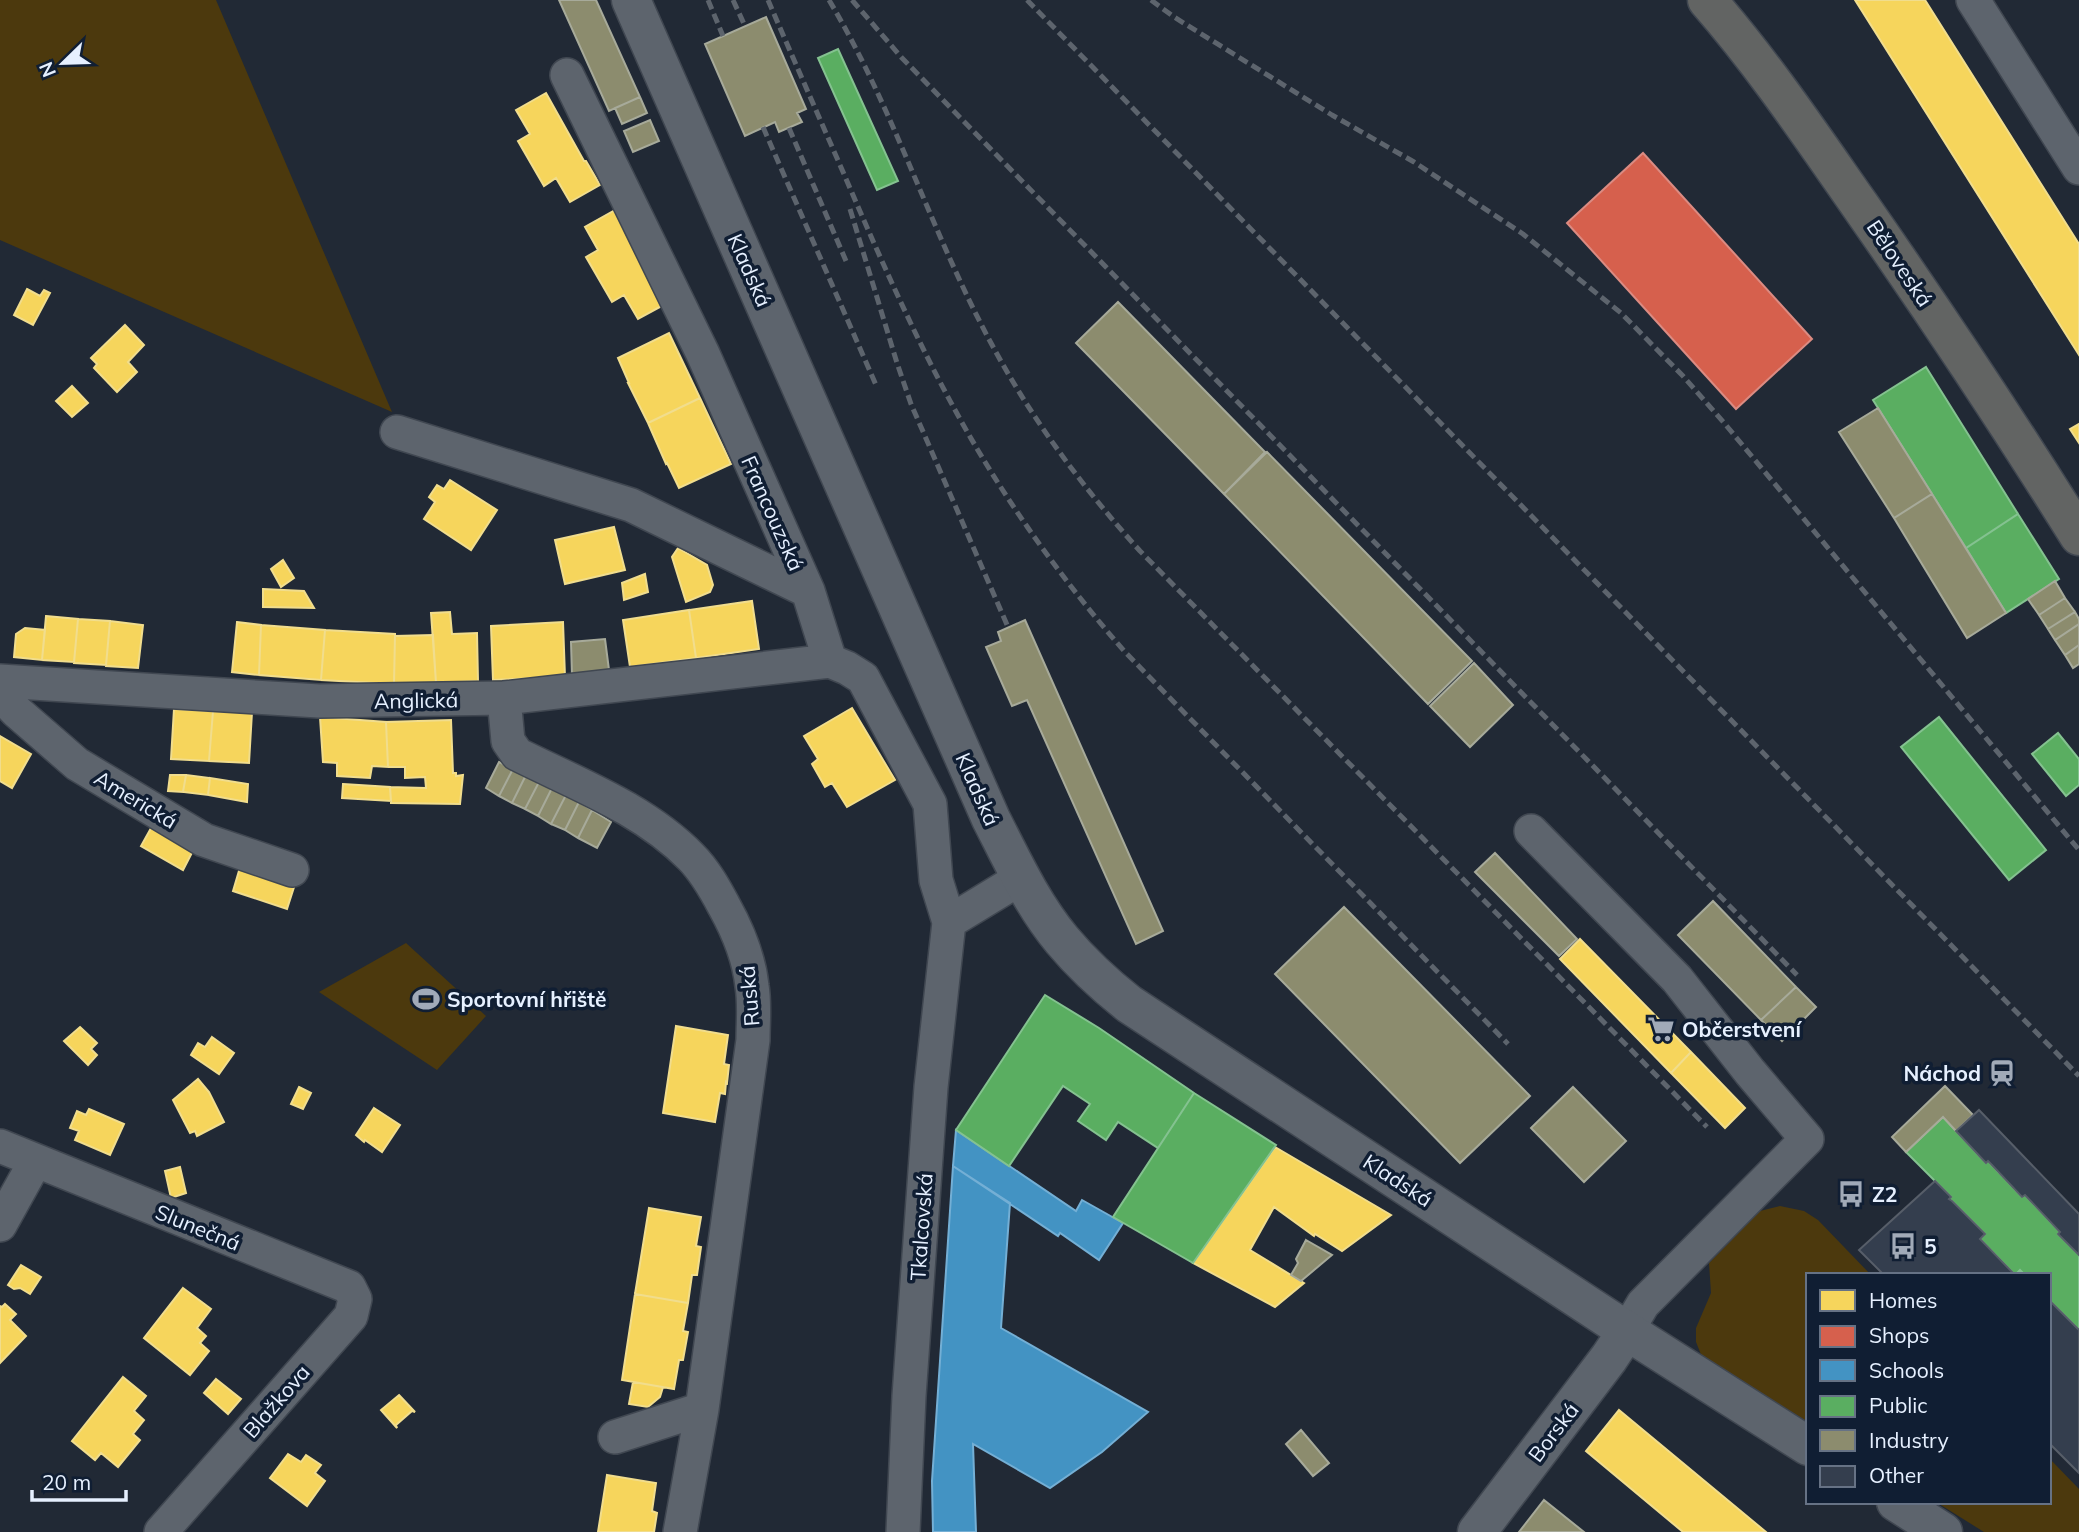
<svg xmlns="http://www.w3.org/2000/svg" width="2079" height="1532" viewBox="0 0 2079 1532" font-family="Mulish,sans-serif">
  <style>
    .green { fill: #4c390d }
    .homes { fill: #f6d55c; stroke: #f1dd8d; stroke-width: 2 }
    .shops { fill: #d6604d; stroke: #db8b82; stroke-width: 2 }
    .schools { fill: #4393c3; stroke: #74afd5; stroke-width: 2 }
    .public { fill: #5aae61; stroke: #84c290; stroke-width: 2 }
    .industry { fill: #8c8c6e; stroke: #a7aa9a; stroke-width: 2 }
    .building { fill: #343e4e; stroke: #575e69; stroke-width: 2 }
    .lines { fill: none; stroke-linecap: round; stroke-linejoin: round }
    .street-casing { stroke: #404751; stroke-width: 36 }
    .secondary-casing { stroke: #404751; stroke-width: 41 }
    .primary-casing { stroke: #404751; stroke-width: 41 }
    .street { stroke: #5d646d; stroke-width: 33 }
    .secondary { stroke: #5d646d; stroke-width: 38 }
    .primary { stroke: #626463; stroke-width: 38 }
    .rail { stroke: #5d646d; stroke-width: 5; stroke-dasharray: 10 5; stroke-linecap: butt }
    .labels { text-anchor: middle; dominant-baseline: central; stroke-width: 7; stroke-linejoin: round; paint-order: stroke }
    .street-label { font-size: 21px; fill: #e6f0ff; stroke: #101e33 }
    .poi-label { font-size: 21px; font-weight: bold; fill: #e6f0ff; stroke: #101e33; text-anchor: start }
  </style>
  <rect width="100%" height="100%" fill="#212935"/>
  <path class="green" d="M0 0H216L392 412 0 240Z
    M406 943 486 1016 437 1070 319 992Z
    M1780 1206 1804 1211 1818 1220 1871 1275H1808V1422L1702 1357 1696 1342V1328L1711 1293 1709 1263 1760 1211Z
    M2049 1458 2079 1489V1532H1984L1936 1502H2049Z"/>
  <path class="homes" d="M1855 0H1925L2079 244V355Z
    M546 93 584 161H586L600 185 570 202 556 178 544 186 518 141 530 134 516 110Z
    M615 210 669 302 638 319 624 295 612 302 586 257 598 250 585 227Z
    M27 289 40 296 44 290 50 293 33 325 14 315Z
    M125 325 144 345 128 362 137 372 117 392 94 368 97 364 91 358Z
    M669 333 700 398 648 423 628 383H629L618 358Z
    M72 386 88 403 72 417 56 401Z
    M700 398 731 464 679 488 667 463 666 464 648 423Z
    M2079 424V443L2070 429Z
    M450 480 497 510 471 550 424 519 435 502 429 497 437 485 444 489Z
    M614 527 625 570 565 584 555 540Z
    M678 548 707 565 713 585 710 592 686 602 672 557Z
    M283 560 294 578 281 587 271 569Z
    M645 574 648 592 624 600 622 583Z
    M263 589 304 591 314 608 263 607Z
    M752 601 759 649 696 658 689 610Z
    M689 610 696 658 630 667 623 620Z
    M450 612 452 634 477 633 478 681 436 683 431 613Z
    M46 616 78 619 74 662 42 660Z
    M78 619 110 621 106 665 74 663Z
    M110 621 143 625 138 668 106 666Z
    M237 622 261 625 259 675 232 672Z
    M563 622 565 677 493 680 491 626Z
    M261 625 325 630 321 680 259 675Z
    M25 628 45 630 42 660 14 657 16 634Z
    M325 630 395 634 394 684 321 680Z
    M433 635 436 683 394 684 395 636Z
    M852 708 895 780 847 807 832 783 825 787 812 764 818 759 804 736Z
    M174 709 213 711 209 761 171 759Z
    M213 711 252 712 249 763 209 761Z
    M320 717 386 722 388 767 372 766 370 778 337 776V763L323 762Z
    M451 720 453 773H456V776L463 775 460 804 391 803 390 787 426 788 425 777 405 778V767H388L386 722Z
    M0 736 31 754 12 788 0 781Z
    M170 775H186L183 792 168 791Z
    M186 775 210 778 208 795 183 792Z
    M210 778 248 784 247 802 208 795Z
    M343 784 390 787 391 801 342 798Z
    M155 821 196 845 183 870 141 846Z
    M241 864 296 881 287 909 233 891Z
    M1580 939 1691 1052 1671 1073 1560 959Z
    M676 1026 728 1035 724 1064 729 1065 727 1083 726 1082 725 1094 720 1093 715 1122 663 1113Z
    M80 1027 97 1043 91 1049 97 1055 88 1065 64 1041Z
    M212 1037 234 1053 219 1074 191 1055 198 1043 205 1047Z
    M1691 1052 1745 1108 1725 1128 1671 1073Z
    M198 1079 209 1092 224 1122 197 1136 195 1131 190 1133 173 1100Z
    M299 1087 311 1093 303 1109 291 1104Z
    M374 1108 400 1125 382 1152 365 1140 364 1142 356 1135Z
    M89 1109 124 1124 110 1155 75 1140 79 1131 70 1128 77 1111 86 1115Z
    M1275 1147 1391 1215 1342 1251 1315 1234 1314 1236 1274 1207 1250 1250 1304 1283 1275 1307 1193 1263Z
    M180 1167 186 1193 171 1198 165 1171Z
    M649 1208 701 1217 696 1246 701 1247 697 1275H692L688 1303 635 1294Z
    M21 1265 41 1277 30 1294 20 1288 14 1289 8 1285Z
    M183 1288 211 1309 197 1328 206 1336 200 1343 209 1351 190 1375 144 1338Z
    M635 1294 688 1303 683 1331 688 1332 683 1360H679L674 1389 622 1380Z
    M5 1304 16 1314 10 1320 26 1336 0 1363V1306L2 1307Z
    M123 1377 146 1396 134 1411 144 1420 133 1434 140 1440 118 1467 101 1453 95 1460 72 1441Z
    M216 1379 241 1399 228 1414 204 1393Z
    M633 1382 663 1387 660 1397 648 1407 629 1404Z
    M399 1395 415 1412 412 1411 396 1425 397 1428 381 1410Z
    M1619 1410 1766 1532H1683L1586 1451Z
    M288 1454 301 1462 306 1455 321 1465 315 1473 325 1481 307 1506 270 1478Z
    M607 1475 656 1483 652 1511 657 1513 654 1532H598Z"/>
  <path class="shops" d="M1643 153 1812 339 1736 409 1567 223Z"/>
  <path class="schools" d="M956 1130 1076 1211 1082 1200 1123 1223 1099 1260 1060 1233 1058 1236 953 1166Z
    M953 1166 1010 1203 1001 1328 1148 1412 1102 1452 1050 1488 973 1444 976 1532H933L932 1481Z"/>
  <path class="public" d="M838 49 898 181 877 190 818 58Z
    M1926 367 2018 514 1966 548 1873 400Z
    M2018 514 2059 579 2006 613 1966 548Z
    M1939 717 2046 850 2009 880 1901 747Z
    M2058 733 2079 759V785L2066 796 2032 754Z
    M1045 995 1099 1028 1194 1093 1158 1148 1118 1122 1106 1140 1078 1121 1090 1104 1063 1086 1009 1166 956 1130Z
    M1194 1093 1276 1145 1193 1263 1113 1217Z
    M1943 1117 1986 1163 1988 1161 2022 1197 2025 1195 2060 1232 2058 1234 2079 1255V1330L2049 1300V1275H2025L2020 1270 2015 1275 1980 1239 1985 1234 1952 1201 1949 1199 1951 1197 1906 1152Z"/>
  <path class="industry" d="M559 0H596L640 97 609 111Z
    M766 17 806 109 797 113 802 122 779 132 775 122 745 136 705 44Z
    M640 97 647 113 622 124 615 108Z
    M650 120 659 141 633 152 624 131Z
    M1118 302 1265 452 1224 494 1076 343Z
    M1878 408 1932 494 1894 518 1839 432Z
    M1267 452 1472 661 1428 704 1224 494Z
    M1932 494 2006 613 1967 638 1894 518Z
    M2055 581 2065 598 2039 615 2028 599Z
    M2065 598 2075 612 2048 629 2039 615Z
    M2075 612 2079 619V624L2055 640 2048 629Z
    M1025 620 1163 931 1136 944 1027 700 1012 706 986 647 1001 641 998 632Z
    M2079 624V645L2065 655 2055 640Z
    M605 639 609 670 572 675 571 642Z
    M2079 645V664L2073 668 2065 655Z
    M1474 663 1513 705 1470 747 1430 706Z
    M499 762 513 769 499 796 486 788Z
    M513 769 526 775 512 803 499 796Z
    M526 775 539 782 525 809 512 803Z
    M539 782 552 788 538 816 525 809Z
    M552 788 566 795 551 824 538 816Z
    M566 795 579 802 565 830 551 824Z
    M579 802 592 810 578 838 565 830Z
    M592 810 611 822 597 848 578 838Z
    M1495 853 1577 939 1559 956 1475 872Z
    M1713 901 1796 987 1761 1020 1678 935Z
    M1344 907 1530 1096 1460 1163 1275 974Z
    M1796 987 1816 1007 1782 1041 1761 1020Z
    M1945 1086 1973 1115 1956 1131 1943 1117 1906 1152 1892 1137Z
    M1573 1087 1626 1141 1584 1182 1531 1128Z
    M1306 1240 1332 1255 1301 1281 1291 1275 1298 1263 1296 1259Z
    M1301 1430 1329 1463 1313 1476 1286 1444Z
    M1544 1500 1584 1532H1519Z"/>
  <path class="building" d="M1979 1110 2079 1214V1255L2058 1234 2060 1232 2025 1195 2022 1197 1991 1164 1988 1161 1986 1163 1956 1131Z
    M1935 1181 1951 1197 1949 1199 1952 1201 1985 1234 1980 1239 2015 1275H1884L1859 1250Z
    M2049 1300 2079 1330V1473L2049 1443Z"/>
  <g class="lines">
    <defs>
      <path id="street" d="M1973 0 2079 168
        M567 75 703 354 808 591 830 661 847 668 863 678 930 804 936 880 949 922 1021 878
        M397 432 631 505 808 591
        M0 681 319 701 504 698 830 661
        M0 694 16 711 77 764 204 840 292 870
        M504 698 508 741 517 754C577 784 644 809 691 857 705 871 715 889 724 906 738 931 749 958 752 986 755 1004 753 1022 753 1040L702 1409 615 1437
        M1531 831 1677 979 1750 1072 1807 1139 1643 1304 1627 1331
        M0 1146 349 1287 355 1299 351 1316 161 1532
        M0 1225 35 1162
        M680 1532 702 1409
        M903 1532 909 1396 931 1087 949 922"/>
      <path id="secondary" d="M631 0 991 819C1012 860 1032 904 1062 940 1082 964 1105 985 1129 1004L1627 1331 1808 1446
        M1896 1502 1943 1532
        M1477 1532 1609 1358 1627 1331"/>
      <path id="primary" d="M1707 0C1763 64 1810 134 1859 204 1935 313 2009 424 2079 536"/>
    </defs>
    <use href="#street" class="street-casing"/>
    <use href="#secondary" class="secondary-casing"/>
    <use href="#primary" class="primary-casing"/>
    <use href="#street" class="street"/>
    <use href="#secondary" class="secondary"/>
    <use href="#primary" class="primary"/>
    <path class="rail" d="M708 0 723 36
      M733 0 745 26
      M768 0C798 70 829 139 859 209 890 280 922 351 960 419 1006 502 1063 581 1125 652L1508 1044
      M829 0C896 112 933 239 997 354 1036 425 1085 490 1140 551L1707 1127
      M852 0 902 58 940 97 1797 975
      M1027 0 2079 1076
      M1151 0 1174 17 1332 115 1414 162 1523 234 1621 313 1683 376 1725 424 2079 850
      M763 127 876 385
      M789 128 846 261
      M850 209 897 363 911 404 1008 627"/>
  </g>
  <defs>
    <symbol id="stadium-bare" viewBox="-9 -9 18 18"><path d="M0-5a6.5 5 0 1 0 0 10a6.5 5 0 1 0 0-10ZM-3.5-1.8h7v3.6h-7Z" fill="#a1aab8" stroke="#101e33" stroke-width="2.5" paint-order="stroke"/></symbol>
    <symbol id="supermarket-bare" viewBox="-9 -9 18 18"><path d="M-6-5.5h2.5l.6 2H6L4.5 2H-2.5L-4.4-4H-6ZM-1.5 3.2a1.3 1.3 0 1 0 .1 0ZM3 3.2a1.3 1.3 0 1 0 .1 0Z" fill="#a1aab8" stroke="#101e33" stroke-width="2.5" paint-order="stroke"/></symbol>
    <symbol id="station-bare" viewBox="-9 -9 18 18"><path d="M-3-6H3Q5-6 5-4V2Q5 4 3 4L4.5 6H3L1.5 4h-3L-3 6H-4.5L-3 4Q-5 4-5 2V-4Q-5-6-3-6ZM-3.5-4v3h7v-3ZM-3.5 1v1.5H-2V1ZM2 1v1.5H3.5V1Z" fill="#a1aab8" stroke="#101e33" stroke-width="2.5" paint-order="stroke"/></symbol>
    <symbol id="bus-bare" viewBox="-9 -9 18 18"><path d="M-5-6H5V4H4V6H2V4H-2V6H-4V4H-5ZM-3.5-4V0h7V-4ZM-3.5 1.2v1.5H-2V1.2ZM2 1.2v1.5H3.5V1.2Z" fill="#a1aab8" stroke="#101e33" stroke-width="2.5" paint-order="stroke"/></symbol>
  </defs>
  <g fill-rule="evenodd">
    <use href="#stadium-bare" x="407" y="980" width="38" height="38"/>
    <use href="#supermarket-bare" x="1642" y="1010" width="38" height="38"/>
    <use href="#station-bare" x="1983" y="1054" width="38" height="38"/>
    <use href="#bus-bare" x="1832" y="1175" width="38" height="38"/>
    <use href="#bus-bare" x="1884" y="1227" width="38" height="38"/>
  </g>
  <g class="labels">
    <g class="street-label">
      <text transform="translate(1900 263) rotate(56)">Běloveská</text>
      <text transform="translate(750 270) rotate(66)">Kladská</text>
      <text transform="translate(773 513) rotate(66)">Francouzská</text>
      <text transform="translate(416 700) rotate(-1)">Anglická</text>
      <text transform="translate(978 789) rotate(66)">Kladská</text>
      <text transform="translate(136 799) rotate(31)">Americká</text>
      <text transform="translate(749 996) rotate(-95)">Ruská</text>
      <text transform="translate(1398 1180) rotate(33)">Kladská</text>
      <text transform="translate(198 1227) rotate(22)">Slunečná</text>
      <text transform="translate(921 1227) rotate(-86)">Tkalcovská</text>
      <text transform="translate(276 1401) rotate(-49)">Blažkova</text>
      <text transform="translate(1553 1432) rotate(-53)">Borská</text>
    </g>
    <g class="poi-label">
      <text x="447" y="999">Sportovní hřiště</text>
      <text x="1682" y="1029">Občerstvení</text>
      <text x="1981" y="1073" text-anchor="end">Náchod</text>
      <text x="1872" y="1194">Z2</text>
      <text x="1924" y="1246">5</text>
    </g>
  </g>
  <rect x="1806" y="1273" width="245" height="231" fill="#101e33" stroke="#667285" stroke-width="2"/>
  <rect x="1820" y="1290" width="35" height="21" fill="#f6d55c" stroke="#667285" stroke-width="2"/>
  <text x="1869" y="1308" font-size="21" fill="#e6f0ff">Homes</text>
  <rect x="1820" y="1326" width="35" height="21" fill="#d6604d" stroke="#667285" stroke-width="2"/>
  <text x="1869" y="1343" font-size="21" fill="#e6f0ff">Shops</text>
  <rect x="1820" y="1360" width="35" height="21" fill="#4393c3" stroke="#667285" stroke-width="2"/>
  <text x="1869" y="1378" font-size="21" fill="#e6f0ff">Schools</text>
  <rect x="1820" y="1396" width="35" height="21" fill="#5aae61" stroke="#667285" stroke-width="2"/>
  <text x="1869" y="1413" font-size="21" fill="#e6f0ff">Public</text>
  <rect x="1820" y="1430" width="35" height="21" fill="#8c8c6e" stroke="#667285" stroke-width="2"/>
  <text x="1869" y="1448" font-size="21" fill="#e6f0ff">Industry</text>
  <rect x="1820" y="1466" width="35" height="21" fill="#343e4e" stroke="#667285" stroke-width="2"/>
  <text x="1869" y="1483" font-size="21" fill="#e6f0ff">Other</text>
  <g transform="translate(63 63) rotate(247)" stroke="#101e33" stroke-width="5" paint-order="stroke">
  <path d="M0-5L12 26L0 18L-12 26Z" fill="#e6f0ff"/>
  <text y="-10" font-size="19" font-weight="bold" text-anchor="middle" fill="#e6f0ff">N</text>
  </g>
  <path d="M32 1490v10h94v-10" fill="none" stroke="#e6f0ff" stroke-width="3.5"/>
  <text x="42" y="1490" font-size="21" fill="#e6f0ff" stroke="#101e33" stroke-width="5" paint-order="stroke">20 m</text>
</svg>
